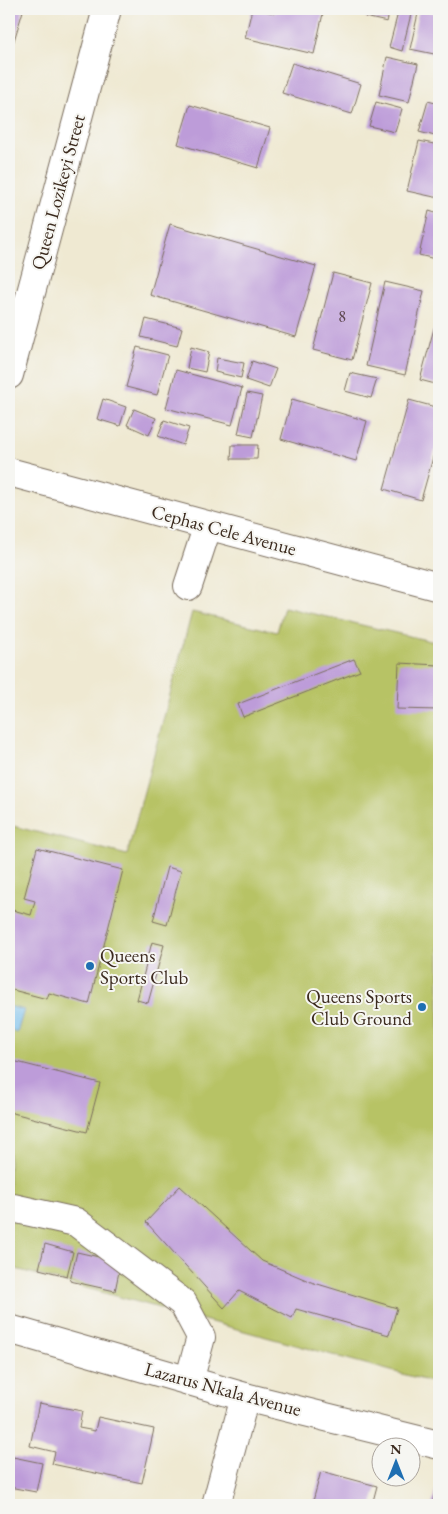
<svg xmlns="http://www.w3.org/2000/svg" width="448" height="1514" viewBox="0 0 448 1514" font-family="'EB Garamond',serif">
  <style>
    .green { fill: #b7c365; stroke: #797642 }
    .water { fill: #75beed; stroke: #587486 }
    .building { fill: #bd9cd9 }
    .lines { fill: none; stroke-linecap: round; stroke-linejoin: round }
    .minor-casing { stroke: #7a6d5d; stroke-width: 30 }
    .highway-casing { stroke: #7a6d5d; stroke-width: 30 }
    .minor { stroke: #fff; stroke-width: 28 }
    .highway { stroke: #fff; stroke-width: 28 }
    .poi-dot { fill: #1f6fb2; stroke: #f6f6f2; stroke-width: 2 }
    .labels { text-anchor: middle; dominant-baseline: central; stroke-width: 4; stroke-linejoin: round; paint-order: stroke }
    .number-label { font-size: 16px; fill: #5c464d }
    .street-label { font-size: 19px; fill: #3b2a1e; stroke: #f6f6f2 }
    .poi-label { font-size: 19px; fill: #3b2a1e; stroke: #f6f6f2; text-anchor: start }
  </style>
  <rect width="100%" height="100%" fill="#f6f6f2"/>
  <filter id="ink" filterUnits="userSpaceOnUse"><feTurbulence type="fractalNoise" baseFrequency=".02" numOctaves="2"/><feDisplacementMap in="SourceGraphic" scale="10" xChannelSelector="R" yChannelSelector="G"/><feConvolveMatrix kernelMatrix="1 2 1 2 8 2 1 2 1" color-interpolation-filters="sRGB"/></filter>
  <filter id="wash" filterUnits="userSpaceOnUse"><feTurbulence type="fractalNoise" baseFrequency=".0096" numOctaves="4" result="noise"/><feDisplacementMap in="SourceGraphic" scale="20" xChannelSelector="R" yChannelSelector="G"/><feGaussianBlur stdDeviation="1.12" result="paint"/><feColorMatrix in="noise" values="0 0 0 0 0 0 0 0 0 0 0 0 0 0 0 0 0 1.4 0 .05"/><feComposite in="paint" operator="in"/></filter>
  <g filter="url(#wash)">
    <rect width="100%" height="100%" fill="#efe9d2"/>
    <path class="green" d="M284 607 439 643V1384L9 1267V825L127 855 192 612 277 632Z"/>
    <path class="water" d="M9 1006 24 1010 17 1033 9 1030Z"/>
    <g id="blocks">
      <path class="building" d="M9 9 23 11 9 57Z
        M252 9 275 13 277 9H324L314 54 245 38Z
        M367 9H390L387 22 365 17Z
        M399 9 412 10 402 51 389 47Z
        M419 9 439 14V55L410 49Z
        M387 57 418 64 409 102 379 95Z
        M292 63 361 84 352 114 282 93Z
        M428 101 439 104V137L419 132Z
        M376 102 402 109 395 132 369 126Z
        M190 105 270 128 258 168 178 144Z
        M419 141 439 145V198L407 191Z
        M429 211 439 214V260L419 255Z
        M170 224 316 266 296 337 150 295Z
        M333 273 372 283 352 360 313 350Z
        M385 282 424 291 405 375 366 366Z
        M439 310V385L420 380Z
        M146 319 182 328 177 346 141 337Z
        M137 347 168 355 157 395 126 387Z
        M191 347 209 352 205 372 187 368Z
        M217 358 244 363 241 378 215 372Z
        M252 361 276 369 269 388 246 380Z
        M176 370 242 388 232 425 166 408Z
        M350 373 377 379 371 398 345 391Z
        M247 393 262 396 253 437 238 434Z
        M103 399 126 407 120 426 97 419Z
        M292 399 367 421 356 461 281 439Z
        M409 400 439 408V436L421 500 384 489Z
        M134 409 156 418 149 435 127 425Z
        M164 420 189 428 183 445 158 436Z
        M232 445H258L257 459H231Z
        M354 659 360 671 243 717 238 704Z
        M399 663 439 665V710L397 709Z
        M37 848 123 870 89 1004 49 993 47 999 9 989V909L31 915 35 901 24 898Z
        M167 867 181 871 167 925 153 921Z
        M152 942 164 945 148 1003 137 1000Z
        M9 1060 100 1083 87 1132 9 1112Z
        M180 1186 262 1261 311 1282 397 1308 389 1335 296 1309 292 1318 239 1291 224 1308 146 1222Z
        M45 1244 73 1252 67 1276 39 1269Z
        M77 1252 121 1262 115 1291 70 1281Z
        M39 1403 82 1411 79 1428 95 1431 98 1417 154 1429 142 1483 52 1464 55 1452 30 1446Z
        M13 1457 42 1463 36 1492 9 1487Z
        M321 1471 377 1486 372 1505H312Z
        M436 1488 439 1489V1505H432Z"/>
    </g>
  </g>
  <g filter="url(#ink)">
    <use href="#blocks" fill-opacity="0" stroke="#7a6d5d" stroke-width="1"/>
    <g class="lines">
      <defs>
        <path id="minor" d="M9 375 107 9
          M9 472 439 587
          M188 586 208 525
          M13 1208 76 1222 183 1303 201 1337 189 1381
          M216 1505 245 1397"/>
        <path id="highway" d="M9 1329 245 1397 439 1445"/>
      </defs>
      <use href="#minor" class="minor-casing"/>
      <use href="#highway" class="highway-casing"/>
      <use href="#minor" class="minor"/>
      <use href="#highway" class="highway"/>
    </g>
  </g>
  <g class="poi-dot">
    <circle cx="90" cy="966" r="5"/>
    <circle cx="422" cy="1007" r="5"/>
  </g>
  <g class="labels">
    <g class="number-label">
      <text x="342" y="316">8</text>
    </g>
    <g class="street-label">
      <text transform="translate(58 192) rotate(-75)">Queen Lozikeyi Street</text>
      <text transform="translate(224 530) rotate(15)">Cephas Cele Avenue</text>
      <text transform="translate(223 1389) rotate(15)">Lazarus Nkala Avenue</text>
    </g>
    <g class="poi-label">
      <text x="100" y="955">Queens<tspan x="100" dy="22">Sports Club</tspan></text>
      <text x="412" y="996" text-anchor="end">Queens Sports<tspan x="412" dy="22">Club Ground</tspan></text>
    </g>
  </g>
  <rect width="448" height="1514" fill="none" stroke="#f6f6f2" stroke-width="30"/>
  <g transform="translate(396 1462)"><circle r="24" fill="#f6f6f2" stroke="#aba49d"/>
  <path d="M0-4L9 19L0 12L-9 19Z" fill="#1f6fb2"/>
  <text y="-8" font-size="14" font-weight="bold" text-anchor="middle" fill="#3b2a1e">N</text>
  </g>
</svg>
